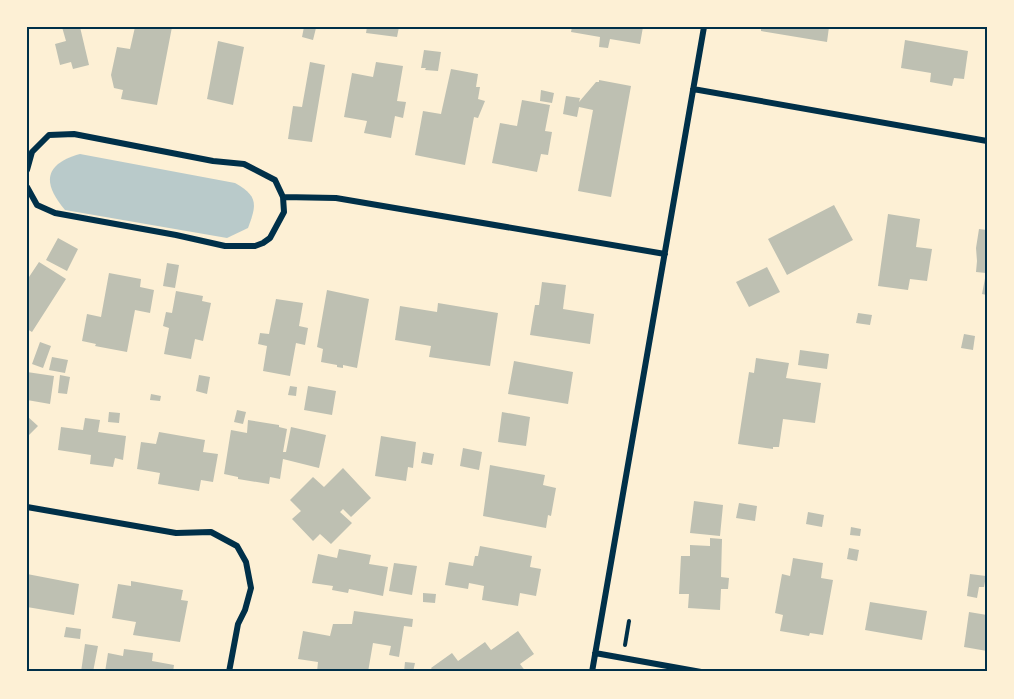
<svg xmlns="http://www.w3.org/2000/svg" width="1014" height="699" viewBox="0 0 1014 699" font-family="'Fira Sans',sans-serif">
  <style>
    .green { fill: #b9caca }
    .building { fill: #bec0b2 }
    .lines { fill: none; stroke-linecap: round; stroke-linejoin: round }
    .path { stroke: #003049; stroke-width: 4 }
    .minor { stroke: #003049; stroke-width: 6 }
    .neatline { fill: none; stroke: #003049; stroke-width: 2 }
  </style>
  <rect width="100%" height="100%" fill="#fdf0d5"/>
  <path class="green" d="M80 154 235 183C258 196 257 204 248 228L227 238 65 210C42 183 44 164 80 154Z"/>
  <path class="building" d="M62 27H80L89 65 73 69 71 62 60 65 55 44 66 41Z
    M135 27H172L157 105 121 99 123 90 114 88 111 75 117 47 130 49Z
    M304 27 316 28 313 40 302 37Z
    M367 27H399L397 37 366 33Z
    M572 27H643L640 44 610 39 608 48 599 47 600 37 571 32Z
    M761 27H829L827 42 761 31Z
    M905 40 968 51 964 79 954 78 952 86 930 82 931 73 901 68Z
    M218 41 244 47 233 105 207 99Z
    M424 50 441 52 438 71 425 70 426 68H421Z
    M310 62 325 65 312 142 288 139 293 106 302 107Z
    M376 62 403 66 397 101 406 102 403 118 395 116 391 138 364 133 367 121 344 117 352 73 373 77Z
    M451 69 478 74 476 87H480L478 99 485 101 478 118 474 117 465 165 415 155 423 111 441 114Z
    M599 80 631 86 611 197 578 191 593 110 579 107 577 117 563 114 566 96 580 98 579 102 596 82H599Z
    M541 90 554 93 552 103 540 101Z
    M522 100 550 105 545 131 552 132 548 155 541 154 537 172 492 163 500 123 517 126Z
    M834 205 853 240 787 275 768 239Z
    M888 214 920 219 916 247 932 249 927 281 910 279 908 290 878 286Z
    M979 229 987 230V295L982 294 986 273 976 272 977 261 976 248Z
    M58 238 78 249 67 271 46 260Z
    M39 262 66 279 32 332 27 329V280Z
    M167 263 179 265 175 288 163 286Z
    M767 267 780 292 749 307 736 282Z
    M109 273 141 279 140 287 154 290 150 313 135 310 127 352 95 346 96 344 82 341 87 314 101 317Z
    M542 282 566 285 563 309 594 314 590 344 530 335 535 305H539Z
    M327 290 369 299 357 368 343 365V368L337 367V365L321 362 323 349 317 347Z
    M176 291 203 296 202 301 211 303 203 341 195 339 191 359 164 354 169 328 163 326 166 312 172 313Z
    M276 299 303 303 299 326 308 328 305 345 296 343 290 376 263 371 267 346 258 344 260 333 269 334Z
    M438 303 498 313 490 366 429 357 431 346 395 340 400 306 437 312Z
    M858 313 872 315 870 325 856 323Z
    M964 334 975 336 973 350 961 348Z
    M40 342 51 346 43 368 32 364Z
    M800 350 829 354 827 369 798 365Z
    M52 357 68 360 65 373 49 370Z
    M756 358 789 363 786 378 821 383 815 423 783 419 779 447H773V449L738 444 749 372 754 373Z
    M514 361 573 372 568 404 508 394Z
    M27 372 54 376 50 404 27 400Z
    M60 375 70 377 67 394 58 393Z
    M199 375 210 377 207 394 196 391Z
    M290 386 297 387 296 396 288 395Z
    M308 386 336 391 332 415 304 410Z
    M151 394 161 396 160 401 150 400Z
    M237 410 246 412 243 424 234 422Z
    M109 412 120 413 119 423 108 422Z
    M502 412 530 417 526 446 498 442Z
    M27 416 38 426 27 437Z
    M85 418 100 420 98 432 126 436 123 460 115 458 113 467 90 464 91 455 58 450 61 427 83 430Z
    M248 420 279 425V427L287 429 283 452H286L291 427 326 435 319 468 283 459 280 479 270 477 269 484 238 479V477L224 474 231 430 247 433Z
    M159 432 205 440 203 452 218 454 213 482 201 480 199 491 158 484 160 473 137 469 141 442 156 444Z
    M381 436 416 442 413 468 408 467 406 481 375 476Z
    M463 448 482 452 479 470 460 466Z
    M423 452 434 454 432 465 421 463Z
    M490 465 545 475 543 485 556 488 551 516 548 515 546 528 483 516Z
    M343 468 371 498 351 517 343 509 340 512 352 523 331 544 320 534 313 541 292 519 301 511 290 500 313 477 324 487Z
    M694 501 723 505 720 536 690 533Z
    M739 503 757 506 755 521 736 518Z
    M808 512 824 515 822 527 806 524Z
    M851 527 861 529 860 536 850 535Z
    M710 538 722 539 721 577 729 578 728 589H721L720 610 688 608 689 594H679L681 556H690V545L710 546Z
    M480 546 532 556 530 567 541 569 536 596 520 593 518 606 482 600 484 586 469 583 468 589 445 585 449 562 473 566 475 556H478Z
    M849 548 859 550 857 561 847 559Z
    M339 549 371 555 369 564 388 567 383 596 349 589 348 593 332 590 333 586 312 583 318 554 337 558Z
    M793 558 823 563 821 578 833 580 823 635 810 633 809 636 780 631 783 615 775 613 782 574 790 576Z
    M394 563 417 566 412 595 389 591Z
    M27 574 79 584 74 615 27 607Z
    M970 574 986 576 984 587H979L977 598 967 596Z
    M131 581 183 590 181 600 188 601 180 642 133 635 136 622 112 618 118 584 131 586Z
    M423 593 436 594 435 603 423 602Z
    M870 602 927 611 922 640 865 630Z
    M354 611 413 619 412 627 404 626 399 657 389 655 391 646 373 643 368 672H317L318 662 298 659 303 631 330 636 333 624H352Z
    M969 612 987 615V651L964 647Z
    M66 627 81 629 80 639 64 637Z
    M518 631 534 654 520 664 526 672H434L431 668 452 653 458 661 485 642 491 650Z
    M85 644 98 646 93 672H81Z
    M124 649 153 653 152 661 174 665 173 672H105L108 653 123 656Z
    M405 662 415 663 413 672H404Z"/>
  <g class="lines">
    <path class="path" d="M625 645 629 621"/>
    <path class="minor" d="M693 89 987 141
      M27 170 32 152 49 135 74 134 213 161 244 164 275 180 283 197 284 212 270 238 263 243 255 246H225L176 235 55 213 37 205 27 187
      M283 197 336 198 665 254
      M27 507 176 533 211 532 237 546 246 562 251 588 245 610 238 624 229 672
      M595 653 701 672
      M592 672 704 27"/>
  </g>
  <rect width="1014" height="699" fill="none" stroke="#fdf0d5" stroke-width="57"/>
  <rect x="28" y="28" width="958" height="642" class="neatline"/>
</svg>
